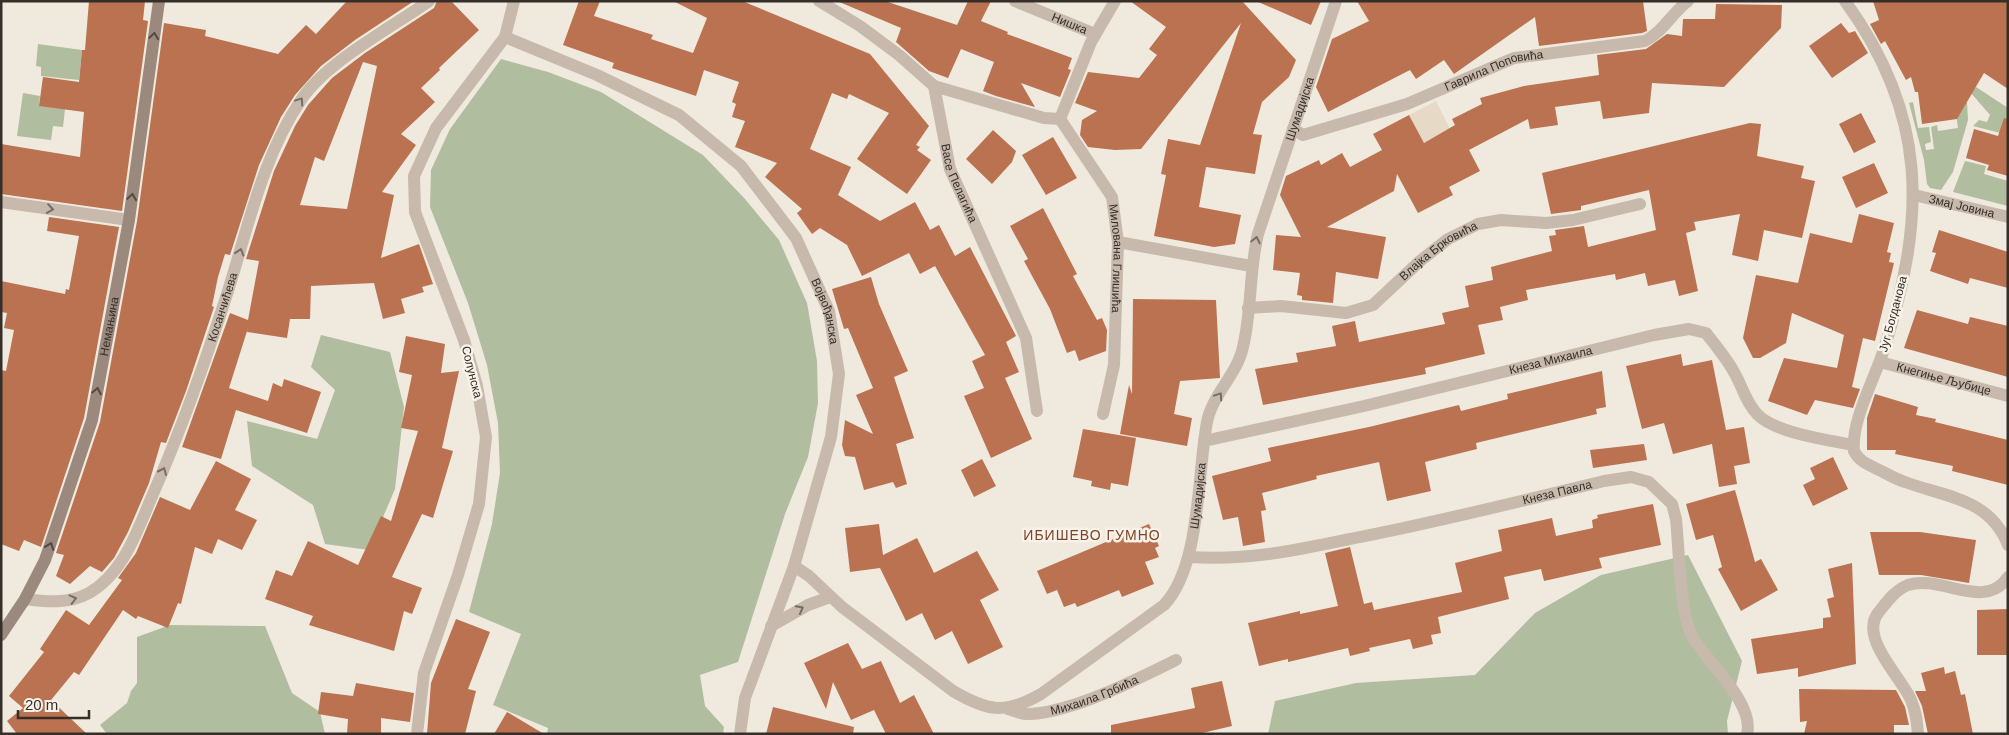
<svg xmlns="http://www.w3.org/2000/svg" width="2009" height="735" viewBox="0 0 2009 735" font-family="Helvetica,sans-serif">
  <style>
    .green { fill: #b1bd9f }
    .plaza { fill: #e6dac6 }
    .building { fill: #ba7251; fill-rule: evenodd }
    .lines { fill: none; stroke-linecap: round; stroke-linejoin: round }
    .minor { stroke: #c7b9ab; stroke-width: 12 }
    .tertiary { stroke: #c7b9ab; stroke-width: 12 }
    .secondary { stroke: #9a897c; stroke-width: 12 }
    .oneway { stroke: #534942 }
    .oneway2 { stroke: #776d64 }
    .labels { text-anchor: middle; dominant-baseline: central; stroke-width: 5; stroke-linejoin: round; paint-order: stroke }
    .street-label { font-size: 12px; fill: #352e29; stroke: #f8f2e9 }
    .neighbourhood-label { font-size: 14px; letter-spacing: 1px; fill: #7c442a; stroke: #f8f2e9 }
  </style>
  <rect width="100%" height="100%" fill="#f0e9de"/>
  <path class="green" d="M38 44 82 50 79 80 41 76V67L36 66Z
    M501 59 548 72 601 92 703 155 745 199 779 240 807 303 817 361 818 403 808 457 785 514 738 662 700 675 705 706 724 727 723 734H547L548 728 493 705 521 634 469 612 492 524 500 473 498 423 487 365 468 303 430 207 431 170 450 129Z
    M1976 87 2008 108V135L1973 126 1979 120 1987 122 1990 115 1971 93Z
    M1953 91 1967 102 1968 120 1953 172 1941 190 1930 188 1927 184 1924 160 1909 103 1913 102 1918 128 1929 127 1931 142 1925 144 1926 150 1934 149 1931 127 1937 125 1938 131 1958 128Z
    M23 93 40 96 39 105 65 109 63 127 53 126 51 140 17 136Z
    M1965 161 1986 166 1984 174 2008 181V206L1953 192Z
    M321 335 390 352 404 407 395 489 369 550 325 544 313 505 252 466 247 421 317 439 335 390 311 367Z
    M1688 555 1742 661 1727 721 1728 734H1268L1275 701 1356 683 1475 675 1535 613 1601 575Z
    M170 625 265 626 292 693 320 712 325 734H107L100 725 127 703 131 691 137 683V637Z"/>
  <path class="plaza" d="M1436 101 1450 129 1424 143 1409 115Z"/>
  <path class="building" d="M89 1H145L143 20 148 21 122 211 1 194V144L80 157 84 112 39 106 43 77 79 82 82 50H85Z
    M347 1H414L355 40 321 66 295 95 281 117 259 165 230 255 225 254 218 277 212 306 214 307 186 391 166 443 161 442 149 483 128 532 114 558 102 572 90 566 70 584 56 576 64 555 56 553 100 422 137 221 164 23 206 30 205 36 278 54 306 25 316 34Z
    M437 1H451L479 30 439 68 440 70 421 88 435 102 401 134 416 145 382 192 394 195 381 258 419 244 433 284 422 287 424 292 401 299 405 313 383 319 374 283 311 286 310 319H290L287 338 247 332 248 328 229 388 268 401 273 383 282 387 284 379 321 392 307 433 236 410 221 459 182 447 230 313 248 320 259 261 246 259 274 171 295 126 308 105 332 78 365 53 434 8ZM363 62 377 66 347 209 300 205 315 157 324 161Z
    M579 1H600L594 16 653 35 651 39 693 53 707 18 673 1H742L870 54 929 126 916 145 920 147 917 150 931 160 907 194 857 159 889 113 849 94 847 99 832 93 810 149 851 167 838 195 880 221 915 202 930 230 939 225 955 256 970 247 1016 336 1006 342 1019 372 1005 378 1032 439 991 458 964 396 984 388 972 361 985 355 935 266 920 274 909 253 862 276 847 245 820 228 812 234 797 213 802 209 765 177 777 163 735 147 745 121 732 117 736 104 732 102 739 82 704 70 696 96 612 68 614 63 563 45Z
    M837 1H885L957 25 968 1H991L981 21 1008 32 1007 34 1072 58 1068 69 1071 70 1060 97 1021 83 1035 107 996 96 983 91 994 62 961 49 948 78 929 71 896 42 901 28Z
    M1130 1H1242L1296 60 1289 77 1262 102 1253 134 1262 135 1255 174 1206 167 1199 207 1241 215 1235 244 1214 247 1154 236 1166 175 1161 174 1168 139 1200 145 1241 23 1141 149 1115 150 1088 147 1080 135 1082 120 1097 111 1075 103 1088 72 1139 78 1157 55 1149 49 1166 27Z
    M1256 1H1321L1311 25Z
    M1357 1H1643L1647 31 1642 33 1539 46 1535 17 1454 74 1444 60 1416 79 1410 70 1328 112 1316 87 1332 39 1369 21Z
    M1873 1H2008V89L1984 73 1957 119 1922 124 1918 92H1915L1911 77 1906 80 1885 41 1881 44 1870 24 1879 20Z
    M1716 4 1782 5 1781 28 1724 87 1652 83 1649 113 1603 119 1600 101 1555 107 1558 125 1530 129 1528 119 1469 150 1480 171 1449 187 1453 195 1418 213 1397 174 1394 191 1327 227 1386 237 1378 279 1336 272 1333 303 1302 300V296L1297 295 1300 273 1273 270 1276 235 1301 237 1280 195 1286 176 1319 160 1321 165 1342 153 1350 167 1382 150 1373 134 1409 115 1424 143 1455 125 1452 119 1482 104 1480 98 1524 86 1599 75 1597 55 1646 49 1667 34 1682 36 1683 19H1715Z
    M1841 23 1849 33 1855 31 1868 53 1832 78 1809 46Z
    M1861 113 1876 142 1854 153 1839 124Z
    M2004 118 2008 119V176L1987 170 1989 165 1966 158 1974 129 1998 136Z
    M1750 123 1761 124 1757 156 1804 166 1801 178 1815 181 1802 238 1764 230 1758 261 1732 255 1740 214 1694 222 1696 230 1686 233 1698 291 1679 296 1675 280 1648 286 1645 273 1616 280 1615 274 1526 290 1528 300 1500 307 1503 320 1478 325 1485 354 1425 368 1426 374 1263 405 1255 369 1298 362 1296 353 1336 346 1332 326 1355 321 1359 342 1445 324 1442 313 1469 307 1465 286 1493 280 1491 267 1552 251 1549 236 1556 235 1555 230 1584 226 1588 247 1656 230 1649 190 1581 206V210L1551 214 1542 173Z
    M993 130 1016 151 1012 162 992 184 966 159Z
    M1053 137 1077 178 1046 195 1022 155Z
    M1874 163 1888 193 1856 208 1842 177Z
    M1043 208 1077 274 1073 276 1097 320 1102 318 1107 330 1106 351 1079 361 1075 350 1067 353 1050 309 1024 261 1028 259 1010 226Z
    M1859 214 1894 223 1887 252 1891 253 1889 262 1894 263 1875 341 1863 338 1852 387 1860 389 1853 408 1815 400 1807 415 1768 401 1784 358 1837 368 1844 335 1792 313 1786 343 1760 358H1753L1743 338 1756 275 1798 283 1810 233 1852 243Z
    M49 217 119 227 84 418 41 547 24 540 19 551 1 544V370L6 371 14 330 4 328 7 313 1 312V281L65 294 66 289 69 290 79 236 47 231Z
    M1939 230 2008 252V288L1970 278 1968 284 1930 271 1936 253 1932 252Z
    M871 277 879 304 908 371 894 377 914 438 896 444 907 484 896 488 893 482 864 490 855 457 845 456 842 445 845 420 873 434 856 395 873 388 848 328 844 329 832 289Z
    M1133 299 1216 300 1220 378 1180 381 1174 414 1192 418 1187 446 1120 434 1129 385 1132 394Z
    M1917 310 1968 324 1970 317 2008 326V377L1904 348Z
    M406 336 445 344 441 373 459 371 442 448 453 451 433 518 422 514 392 577 422 588 412 614 404 611 394 651 309 625 313 616 265 599 276 570 292 576 308 541 358 565 381 516 391 521 418 431 401 428 412 375 399 372Z
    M1681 354 1683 366 1712 360 1726 430 1744 427 1750 463 1734 466 1737 484 1719 487 1712 444 1673 454 1664 423 1642 429 1626 366Z
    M1602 371 1606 407 1596 409 1597 414 1476 443 1477 449 1425 462 1431 491 1387 501 1379 462 1316 476 1317 479 1262 493 1266 510 1261 511 1265 542 1243 546 1238 517 1223 520 1212 476 1271 461 1268 448 1369 427 1459 405 1461 411 1508 399 1507 394Z
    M1875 394 1918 407 1916 415 1936 419 1935 422 2008 440V485L1952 471 1953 466 1895 454 1896 450H1867V418Z
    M1083 429 1136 438 1128 486 1111 483 1110 490 1091 486 1092 481 1073 477Z
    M1644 444 1647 460 1593 468 1590 450Z
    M1833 457 1848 489 1813 506 1803 485 1815 479 1810 468Z
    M982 459 996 486 974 497 961 470Z
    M216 461 251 479 235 510 257 520 242 550 218 539 212 554 195 547 181 604 178 603 168 628 138 616 136 619 123 610 79 675 74 672 51 700 87 734H17L7 721 23 708 9 696 44 652 40 649 66 610 89 625 122 580 118 578 136 553 160 497 190 510Z
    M1735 490 1755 562 1761 559 1778 590 1741 611 1718 569 1722 567 1713 535 1696 540 1686 504Z
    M1653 504 1661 545 1599 558 1602 568 1544 581 1541 569 1504 577 1509 599 1438 617 1441 633 1431 635 1433 644 1413 649 1410 639 1369 648 1370 651 1350 656 1348 648 1288 662V659L1259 666 1248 623 1300 611V614L1338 606 1325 553 1350 547 1364 604 1372 602 1374 610 1462 592 1455 563 1502 551 1498 530 1552 518 1556 536 1593 528 1592 520 1598 518 1597 515Z
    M879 524 883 555 917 538 934 573 977 551 999 590 980 600 1003 647 968 664 952 631 935 640 922 613 906 621 880 568 850 572 845 528Z
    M1149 524 1159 546 1155 548 1159 557 1145 562 1154 584 1122 597 1119 590 1077 607 1075 603 1064 607 1057 590 1047 594 1037 571Z
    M1870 532H1920L1976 540 1969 583 1921 575H1879Z
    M1852 563 1856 664 1798 677V668L1757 674 1751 639 1823 628V618L1831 617 1827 599 1834 597 1828 569Z
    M2008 609V655H1977V610Z
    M456 619 490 632 468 689 476 691 465 734H427L431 683Z
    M848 643 862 669 881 661 900 703 914 695 934 734H886L874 710 851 720 833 682 826 709 804 663Z
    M1944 667 1945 674 1955 671 1961 695 1965 694 1973 734H1928L1922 706 1915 691H1926L1921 673Z
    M1222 681 1232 726 1198 734H1111V725L1195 708 1191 688Z
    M356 683 414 693 410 722 381 718V734H347L348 719 318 714 321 692 353 696Z
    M1799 689 1896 690 1905 707 1909 725H1894V734H1804L1807 721 1800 722Z
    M773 707 854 727 853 734H766Z
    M507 712 544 734H494Z"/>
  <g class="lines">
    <g class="minor">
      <path id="s1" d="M819 1 860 26 899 55 934 86 950 169 1026 338 1037 411"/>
      <path id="s2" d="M1015 1 1095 34"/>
      <path d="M1845 1C1928 115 1926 217 1885 346 1876 377 1851 419 1854 451 1859 461 1867 464 1877 469 1886 473 1895 479 1905 482 1945 497 1990 498 2008 545"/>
      <path id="s3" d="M934 86 1044 118 1060 119 1112 197 1118 242 1114 365 1103 414"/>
      <path d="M1060 119 1091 42 1115 1"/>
      <path id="s4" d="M1293 129 1303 135 1407 104 1514 58 1645 41C1663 32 1672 13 1688 1"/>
      <path id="s5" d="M1914 195 2008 217"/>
      <path d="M1 202 129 220"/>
      <path d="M1118 242 1251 266"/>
      <path id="s6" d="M1248 308 1281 306 1346 313 1373 305 1420 261 1448 239 1478 224 1501 220 1546 223 1573 220 1640 204"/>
      <path id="s7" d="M1880 362 2008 396"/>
      <path id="s8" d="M1204 441 1364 406 1654 335 1689 329 1706 333C1716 346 1728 360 1735 374 1743 388 1746 403 1758 415 1776 433 1828 440 1853 445"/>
      <path id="s9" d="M1189 557C1248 561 1298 550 1355 538 1438 522 1521 501 1604 481L1631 477 1649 482 1672 504 1676 519C1679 548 1680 613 1692 636 1706 661 1755 703 1747 734"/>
      <path id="s10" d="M794 566 809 576 842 607 953 691C987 711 1005 715 1041 694L1164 605C1201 566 1197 475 1207 422 1212 395 1237 375 1243 347 1252 310 1249 271 1258 234L1336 1"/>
      <path id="s11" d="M25 599C46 602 69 604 89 593 124 573 138 529 153 494 182 428 206 360 228 291 248 227 263 156 301 100 326 62 391 28 429 1"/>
      <path d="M771 626 808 605 830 597"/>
      <path id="s12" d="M1008 709C1015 711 1023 715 1030 714 1073 712 1138 679 1176 660"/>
      <path d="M417 734 424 673 458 575 479 504 486 437 477 386 464 340 415 212 414 176 436 128 505 37"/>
      <path d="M1918 734C1917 722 1916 711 1911 700 1902 678 1859 638 1878 613 1886 603 1895 590 1908 585 1940 574 1985 612 2008 577"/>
    </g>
    <path class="tertiary" id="s13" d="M514 1 505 37 597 75 679 115 741 166 796 238 829 311 839 374 831 437 794 566 745 698 740 734"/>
    <path class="secondary" id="s14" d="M1 635 25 599 45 560 92 420 129 220 159 1"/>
  </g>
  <defs><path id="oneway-chevron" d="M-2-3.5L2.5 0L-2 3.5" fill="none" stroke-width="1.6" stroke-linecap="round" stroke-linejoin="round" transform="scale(1.25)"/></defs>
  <g class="oneway">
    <use href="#oneway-chevron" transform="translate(154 36) rotate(-82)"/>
    <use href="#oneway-chevron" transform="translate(132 197) rotate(-82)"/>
    <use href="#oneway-chevron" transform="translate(97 391) rotate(-79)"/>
    <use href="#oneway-chevron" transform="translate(50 546) rotate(-70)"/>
  </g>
  <g class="oneway2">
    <use href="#oneway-chevron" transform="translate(300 101) rotate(-56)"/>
    <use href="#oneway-chevron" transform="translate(50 209) rotate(8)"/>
    <use href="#oneway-chevron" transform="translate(1256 240) rotate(-77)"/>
    <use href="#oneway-chevron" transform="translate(240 252) rotate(-73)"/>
    <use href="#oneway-chevron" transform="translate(1219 396) rotate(-56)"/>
    <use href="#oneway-chevron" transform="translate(163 471) rotate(-66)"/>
    <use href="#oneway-chevron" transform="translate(73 599) rotate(-14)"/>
    <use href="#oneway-chevron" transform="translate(800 609) rotate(-28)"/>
  </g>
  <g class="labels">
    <g class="street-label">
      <text stroke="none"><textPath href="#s2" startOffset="59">Нишка</textPath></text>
      <text stroke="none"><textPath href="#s4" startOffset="214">Гаврила Поповића</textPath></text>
      <text stroke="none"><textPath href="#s10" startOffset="969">Шумадијска</textPath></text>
      <text stroke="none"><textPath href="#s1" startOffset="244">Васе Пелагића</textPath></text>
      <text stroke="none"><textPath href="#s5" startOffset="49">Змај Јовина</textPath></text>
      <text stroke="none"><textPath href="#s6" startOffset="212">Влајка Брковића</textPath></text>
      <text stroke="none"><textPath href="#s3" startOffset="286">Милована Глишића</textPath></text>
      <text stroke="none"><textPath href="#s11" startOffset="385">Косанчићева</textPath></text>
      <text stroke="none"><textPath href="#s13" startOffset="478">Војвођанска</textPath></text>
      <text transform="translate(1893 314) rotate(-75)">Југ Богданова</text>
      <text stroke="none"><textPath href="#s14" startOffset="330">Немањина</textPath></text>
      <text stroke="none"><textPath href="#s8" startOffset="356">Кнеза Михаила</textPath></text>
      <text transform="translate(472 372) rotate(76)">Солунска</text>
      <text stroke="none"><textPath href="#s7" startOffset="66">Кнегиње Љубице</textPath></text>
      <text stroke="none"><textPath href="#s9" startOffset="375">Кнеза Павла</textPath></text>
      <text stroke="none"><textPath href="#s10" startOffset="565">Шумадијска</textPath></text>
      <text stroke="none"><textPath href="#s12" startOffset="90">Михаила Грбића</textPath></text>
    </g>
    <g class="neighbourhood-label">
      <text x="1092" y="535">ИБИШЕВО ГУМНО</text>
    </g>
  </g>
  <rect width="2009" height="735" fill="none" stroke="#352e29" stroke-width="5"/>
  <path d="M18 710v8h71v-8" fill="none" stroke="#352e29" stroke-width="2.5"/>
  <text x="25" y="710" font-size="15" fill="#352e29" stroke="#f8f2e9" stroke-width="4" paint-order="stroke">20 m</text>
</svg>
